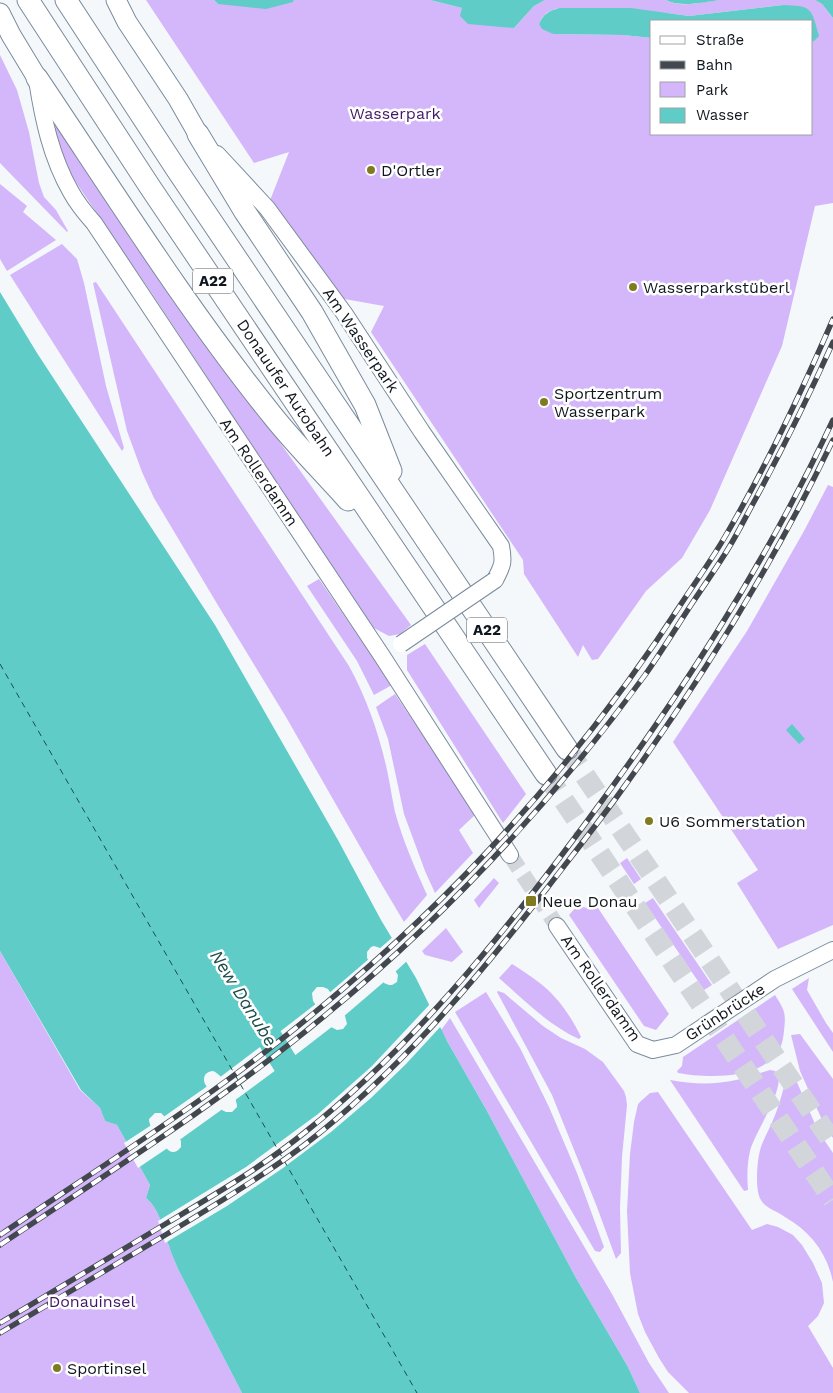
<svg xmlns="http://www.w3.org/2000/svg" width="833" height="1393" viewBox="0 0 833 1393" font-family="'Work Sans',sans-serif">
  <style>
    .green { fill: #d4b6fa; fill-rule: evenodd }
    .water { fill: #5fccc7; fill-rule: evenodd }
    .pier { fill: #f4f8fb }
    .lines { fill: none; stroke-linecap: round; stroke-linejoin: round }
    .river { stroke: #5fccc7; stroke-width: 26 }
    .ferry { stroke: #1c4d4a; stroke-width: 1; stroke-dasharray: 6 5; stroke-linecap: butt }
    .secondary-tunnel { stroke: #d2d6da; stroke-width: 16; stroke-dasharray: 16 8; stroke-linecap: butt }
    .highway-tunnel { stroke: #d2d6da; stroke-width: 21; stroke-dasharray: 21 11; stroke-linecap: butt }
    .secondary-casing { stroke: #7b8b9c; stroke-width: 18 }
    .primary-casing { stroke: #7b8b9c; stroke-width: 21 }
    .highway-casing { stroke: #7b8b9c; stroke-width: 23 }
    .secondary { stroke: #fff; stroke-width: 16 }
    .primary { stroke: #fff; stroke-width: 19 }
    .highway { stroke: #fff; stroke-width: 21 }
    .rail-casing { stroke: #42484e; stroke-width: 5.5 }
    .rail { stroke: #fff; stroke-width: 4; stroke-dasharray: 11; stroke-linecap: butt }
    .secondary-bridge-casing { stroke: #7b8b9c; stroke-width: 18; stroke-linecap: butt }
    .secondary-bridge { stroke: #fff; stroke-width: 16 }
    .poi-dot { fill: #807b21; stroke: #fff; stroke-width: 2 }
    .labels { text-anchor: middle; dominant-baseline: central; stroke-width: 5; stroke-linejoin: round; paint-order: stroke }
    .shield { fill: #fff; stroke: #585c61; stroke-width: 1 }
    .shield-label { font-size: 15px; font-weight: bold; fill: #10161d }
    .park-label { font-size: 16px; fill: #411765; stroke: #fff }
    .poi-label { font-size: 16px; fill: #10161d; stroke: #fff; text-anchor: start }
    .street-label { font-size: 16px; fill: #10161d; stroke: #fff }
    .water-label { font-size: 18px; font-style: italic; fill: #1c4d4a; stroke: #fff }
  </style>
  <rect width="100%" height="100%" fill="#f4f8fb"/>
  <path class="green" d="M146 0H214L218 4 293 2 294 0H430L462 8 514 28 534 6 545 0H666C682 9 704 1 721 0 752 0 784 0 815 0L822 4 833 18V203L815 206 782 346 710 510 682 558 646 591 598 659 592 660 583 645 578 657 524 574 523 560 371 332 384 306 333 297 267 208 289 152 254 163ZM783 5 813 17 814 41 812 42V134H652V38L623 35 553 34 539 24C543 13 549 11 559 8L667 13 689 16Z
    M0 55 17 90 29 132 39 183 44 197 56 210 68 231 67 232 0 163Z
    M54 126 63 131 168 287 411 625 400 634 389 636 372 627 151 292 68 171 54 137Z
    M0 184 27 206 23 212 56 240 7 271 0 259Z
    M62 244 77 259 84 283 106 386 124 448 122 451 10 275Z
    M96 282 349 666C367 699 379 734 387 770 390 784 392 798 395 812 403 841 415 868 427 895L404 922 382 885 286 717 219 607 154 498 142 472 127 431 93 283Z
    M828 485 833 487V925L778 949 737 883 758 870 673 742 747 631 804 531Z
    M319 579 392 685 374 695 357 661 307 586Z
    M425 644 526 794 503 823 407 670V655Z
    M395 694 476 814 459 830 473 853 435 893 425 871 404 814 388 739 376 707Z
    M627 858 641 879 634 884 620 863Z
    M494 878 499 883 479 908 474 900Z
    M653 898 712 985 704 990 645 903Z
    M577 906 588 908H598L669 1014 656 1030 644 1026 569 915Z
    M446 928 463 952 452 962 425 955 422 951Z
    M0 951 80 1090 100 1108 105 1121 117 1125 150 1185 146 1198C160 1209 163 1230 169 1246 171 1254 175 1261 178 1269L242 1393H0Z
    M512 964C522 970 532 977 541 984 558 997 572 1018 581 1037L579 1039C548 1025 524 1000 499 978Z
    M809 978 807 990 826 1023 833 1033V1052L792 989Z
    M498 991 504 993 543 1026 561 1038 585 1049 603 1062 624 1091 626 1097 627 1105 622 1157 620 1208 621 1253 616 1259 597 1207 552 1095 497 992Z
    M486 992 520 1048 549 1107 577 1173 604 1247 600 1252 595 1251 455 1012Z
    M775 995C785 1011 786 1012 784 1031 783 1039 782 1047 777 1053 758 1080 706 1078 678 1073L677 1071 682 1066 683 1057Z
    M450 1018 612 1294 649 1363 669 1393H640L628 1367 576 1278 487 1111 447 1041 441 1030Z
    M800 1034 833 1079V1138L823 1122 800 1071 791 1035Z
    M770 1070 775 1071 778 1074C784 1091 755 1132 750 1151 747 1164 747 1177 748 1190L744 1191 670 1080C692 1084 714 1085 736 1080 748 1078 759 1073 770 1070Z
    M789 1076 796 1080 818 1131 833 1153V1282C827 1253 811 1232 785 1217 777 1211 766 1209 761 1200 755 1191 757 1165 759 1155 761 1142 769 1131 773 1120 779 1107 782 1093 786 1080Z
    M658 1092 752 1230 767 1224 778 1227 793 1235 802 1245 813 1263 822 1283 824 1303 818 1316 808 1326 833 1368V1393H689L668 1372 659 1358 645 1332 638 1314 630 1273 627 1211 630 1154 634 1122 638 1104 641 1101 650 1093Z"/>
  <path class="water" d="M214 0H294L293 2 266 9 218 4Z
    M430 0H545L534 6 514 28 468 24 460 16 462 8Z
    M666 0H720C704 2 681 8 666 0Z
    M815 0H833V18L822 4Z
    M783 5C813 6 811 8 819 36L814 41 812 42V21H652V38L623 35 553 34 542 29 539 24C543 14 549 11 559 8H631L689 16Z
    M0 292 37 353 215 625 338 840 381 920 416 978 447 1041 487 1111 576 1278 628 1367 640 1393H242L178 1269C175 1261 171 1254 169 1246 163 1230 160 1209 146 1198L150 1185 117 1125 105 1121 100 1108 81 1090 0 951ZM374 946 380 948 398 975 397 982 392 985H389L384 983 367 958V952L371 947ZM317 987H323L328 989 345 1016 347 1024 343 1029 337 1030 331 1027 313 1001 312 993ZM267 1033H272L275 1036C280 1042 291 1056 292 1063 293 1071 284 1075 279 1070 274 1065 260 1045 261 1039 262 1035 264 1035 267 1033ZM213 1071C222 1074 238 1098 237 1107L232 1112H226L222 1110 205 1084C202 1077 206 1071 213 1071ZM155 1113H161L164 1116 181 1141V1147C171 1160 164 1145 158 1136 154 1131 149 1126 149 1119Z
    M792 724 805 739 799 744 786 730Z"/>
  <path class="pier" d="M394 936 408 960 394 973 378 950Z
    M370 958 385 981 343 1017 328 994Z
    M317 1003 333 1026 289 1060 273 1037Z
    M431 1003 442 1025 406 1064 371 1098 331 1132 283 1168 227 1206 165 1243 158 1221 246 1167 318 1114 372 1066Z
    M264 1044 280 1067 234 1101 219 1078Z
    M209 1085 224 1108 178 1141 162 1118Z
    M153 1124 169 1147 138 1168 124 1143Z"/>
  <g class="lines">
    <path class="river" d="M248 1003 309 1102"/>
    <path class="ferry" d="M0 664 417 1393"/>
    <path class="secondary-tunnel" d="M510 855 557 926"/>
    <path class="highway-tunnel" d="M567 749 833 1143
      M546 774 833 1200"/>
    <defs>
      <path id="secondary" d="M37 80C43 119 51 157 71 192 77 203 86 214 94 223L382 656 510 855
        M217 154 267 208 344 313 422 432 501 546C504 562 503 565 495 580
        M557 926 637 1044 653 1050 676 1045 775 979 833 950"/>
      <path id="primary" d="M116 0 127 22 178 99 198 134
        M0 13 11 35 37 78"/>
      <path id="highway" d="M28 0 150 187 546 774
        M66 0 177 170 567 749
        M37 78C113 191 186 308 272 415 295 444 322 471 348 500
        M198 134 245 212 312 312 365 405 391 471"/>
    </defs>
    <use href="#secondary" class="secondary-casing"/>
    <use href="#primary" class="primary-casing"/>
    <use href="#highway" class="highway-casing"/>
    <use href="#secondary" class="secondary"/>
    <use href="#primary" class="primary"/>
    <use href="#highway" class="highway"/>
    <defs>
      <path id="rail" d="M0 1235C108 1162 220 1092 320 1008 463 891 585 753 685 598 699 577 714 556 726 535 767 465 801 393 833 319
        M0 1245C111 1171 225 1099 328 1013 448 914 553 801 645 675 662 651 677 626 693 602 705 584 717 567 728 549 738 533 746 516 755 500 783 448 809 396 833 342
        M0 1323C56 1290 112 1256 167 1223 214 1195 262 1167 304 1133 411 1048 498 941 579 832 676 702 765 566 833 420
        M0 1333C56 1300 111 1267 167 1234 213 1206 260 1178 303 1146 397 1074 476 980 548 887 571 857 594 828 616 798 698 685 773 565 833 440"/>
    </defs>
    <use href="#rail" class="rail-casing"/>
    <use href="#rail" class="rail"/>
    <defs>
      <path id="secondary-bridge" d="M401 644 495 580"/>
    </defs>
    <use href="#secondary-bridge" class="secondary-bridge-casing"/>
    <use href="#secondary-bridge" class="secondary-bridge"/>
  </g>
  <g class="poi-dot">
    <circle cx="371" cy="170" r="5"/>
    <circle cx="633" cy="287" r="5"/>
    <circle cx="544" cy="402" r="5"/>
    <circle cx="649" cy="821" r="5"/>
    <rect x="525" y="895" width="12" height="12" rx="2.5"/>
    <circle cx="57" cy="1368" r="5"/>
  </g>
  <g class="labels">
    <g class="shield">
      <rect x="193" y="268.5" width="40" height="25" rx="4"/>
      <rect x="467" y="617.5" width="40" height="25" rx="4"/>
    </g>
    <g class="shield-label">
      <text x="213" y="281">A22</text>
      <text x="487" y="630">A22</text>
    </g>
    <g class="park-label">
      <text x="395" y="113">Wasserpark</text>
      <text x="92" y="1301">Donauinsel</text>
    </g>
    <g class="poi-label">
      <text x="381" y="170">D'Ortler</text>
      <text x="643" y="287">Wasserparkstüberl</text>
      <text x="554" y="393">Sportzentrum<tspan x="554" dy="18">Wasserpark</tspan></text>
      <text x="659" y="821">U6 Sommerstation</text>
      <text x="542" y="901">Neue Donau</text>
      <text x="67" y="1368">Sportinsel</text>
    </g>
    <g class="street-label">
      <text transform="translate(361 340) rotate(56)">Am Wasserpark</text>
      <text transform="translate(286 388) rotate(56)">Donauufer Autobahn</text>
      <text transform="translate(259 472) rotate(56)">Am Rollerdamm</text>
      <text transform="translate(601 988) rotate(55)">Am Rollerdamm</text>
      <text transform="translate(725 1012) rotate(-33)">Grünbrücke</text>
    </g>
    <g class="water-label">
      <text transform="translate(244 998) rotate(58)">New Danube</text>
    </g>
  </g>
  <rect x="650" y="20" width="162" height="115" fill="#ffffff" stroke="#9fa2a5"/>
  <rect x="660" y="36" width="25" height="8" fill="#ffffff" stroke="#9fa2a5"/>
  <text x="696" y="45" font-size="15" fill="#10161d">Straße</text>
  <rect x="660" y="61" width="25" height="8" fill="#42484e" stroke="#9fa2a5"/>
  <text x="696" y="70" font-size="15" fill="#10161d">Bahn</text>
  <rect x="660" y="82" width="25" height="15" fill="#d4b6fa" stroke="#9fa2a5"/>
  <text x="696" y="95" font-size="15" fill="#10161d">Park</text>
  <rect x="660" y="108" width="25" height="15" fill="#5fccc7" stroke="#9fa2a5"/>
  <text x="696" y="120" font-size="15" fill="#10161d">Wasser</text>
</svg>
